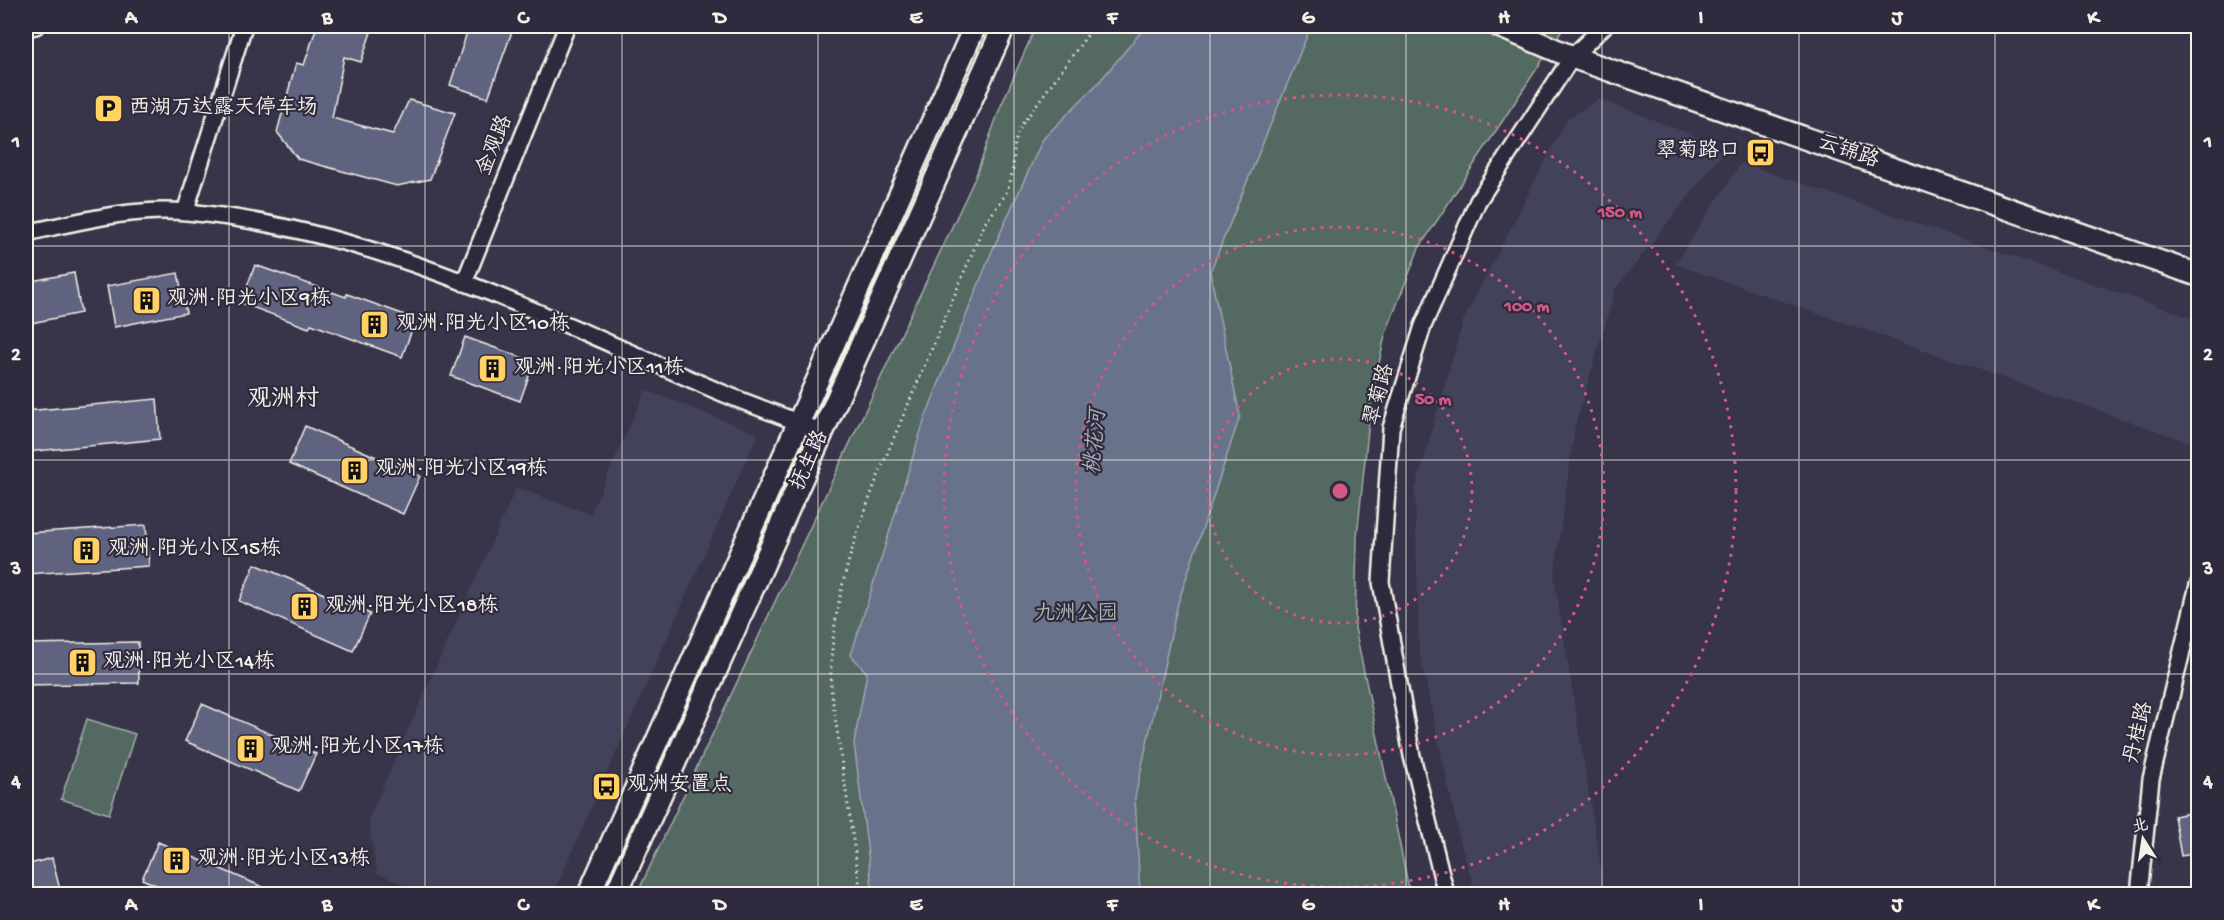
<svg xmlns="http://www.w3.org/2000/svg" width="2224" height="920" viewBox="0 0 2224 920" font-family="'Gochi Hand','LXGW WenKai TC',sans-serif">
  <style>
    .built { fill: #43435a }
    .green { fill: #546964; stroke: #a4ada6; stroke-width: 1.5 }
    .water { fill: #67738b; stroke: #9fa5b0; stroke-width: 1.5 }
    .building { fill: #5e6380; stroke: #f4f1e8; stroke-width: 1.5 }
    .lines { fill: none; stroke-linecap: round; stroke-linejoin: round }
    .street-casing { stroke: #f4f1e8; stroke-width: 20 }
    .secondary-casing { stroke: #f4f1e8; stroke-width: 26 }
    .path { stroke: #f4f1e8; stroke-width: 3; stroke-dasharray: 1.5 4.5; stroke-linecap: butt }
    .street { stroke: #2f2a3d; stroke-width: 15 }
    .secondary { stroke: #2f2a3d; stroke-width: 21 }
    .grid { fill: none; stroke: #f4f1e8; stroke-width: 1.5; stroke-opacity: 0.55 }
    .ring { fill: none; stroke: #d15985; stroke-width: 3; stroke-dasharray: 3 6 }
    .labels { text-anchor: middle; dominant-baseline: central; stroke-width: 4.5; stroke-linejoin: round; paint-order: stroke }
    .poi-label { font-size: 21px; fill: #f4f1e8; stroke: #2f2a3d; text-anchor: start }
    .street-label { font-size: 21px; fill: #f4f1e8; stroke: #2f2a3d }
    .park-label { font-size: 21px; fill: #acb4ad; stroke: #2f2a3d }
    .water-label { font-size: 22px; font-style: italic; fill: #aeb2ba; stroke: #2f2a3d }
    .quarter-label { font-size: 24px; fill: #f4f1e8; stroke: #2f2a3d }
    .centre { fill: #d15985; stroke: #2f2a3d; stroke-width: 3 }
    .ring-label { font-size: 18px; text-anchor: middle; font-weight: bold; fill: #d15985; stroke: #2f2a3d; stroke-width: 4.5; stroke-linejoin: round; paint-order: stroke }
    .neatline { fill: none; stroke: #f4f1e8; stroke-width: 2 }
    .grid-label { font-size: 20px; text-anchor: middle; font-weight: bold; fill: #f4f1e8 }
  </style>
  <rect width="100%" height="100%" fill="#38354a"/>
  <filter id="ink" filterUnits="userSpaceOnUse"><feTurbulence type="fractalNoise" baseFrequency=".0167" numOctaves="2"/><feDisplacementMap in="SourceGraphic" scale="12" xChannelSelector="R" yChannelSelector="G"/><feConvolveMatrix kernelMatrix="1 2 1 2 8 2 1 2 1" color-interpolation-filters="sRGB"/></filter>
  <g filter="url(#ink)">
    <path class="built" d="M1599 99 1727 148 1616 288 1575 426 1554 577 1605 894H1476L1459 837 1419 649 1415 490 1463 321 1567 119Z
      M1741 163 2198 320V445L1675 264Z
      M646 390 758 434 553 894H426L377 873 368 820 516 488 590 514Z"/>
    <path class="green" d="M1036 26H1565L1419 248 1385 335 1371 401 1357 537 1355 628 1410 894H637L975 178 1000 108Z
      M87 719 135 734 109 814 61 799Z"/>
    <path class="water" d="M1146 26H1311L1210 272 1240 416 1178 603 1135 797 1140 894H873L854 743 867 673 851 655 925 418 992 251 1043 139 1100 81Z"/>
    <path class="building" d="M317 26H373L361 62 344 57 332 118 393 134 409 100 455 113 430 179 397 186 298 159 277 132 296 63 304 65Z
      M469 26H514L488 98 450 85Z
      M255 265 346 297 347 294 416 319 402 357 311 324 309 328 241 303Z
      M74 273 81 313 26 324V282Z
      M178 273 186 313 114 327 107 286Z
      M465 337 534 362 520 401 451 376Z
      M157 399 160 439 26 452V411Z
      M305 426 420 476 403 514 289 464Z
      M146 525 149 566 26 574V533Z
      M255 564 370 614 353 651 239 601Z
      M138 642 139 683 26 685V644Z
      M202 704 316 754 299 791 185 741Z
      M2199 811V853L2181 856 2174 816Z
      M158 842 279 894H177L142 879Z
      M52 858 61 894H26V865Z"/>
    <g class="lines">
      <defs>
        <path id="street" d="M26 28 36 26
          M185 212 244 26
          M26 233C78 222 133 207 187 212 371 229 538 313 706 386 744 403 785 416 824 433
          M464 283 567 26
          M1446 894 1412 756 1381 582 1391 428 1423 326 1478 201 1572 57 1604 26
          M2139 894 2151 779 2198 585"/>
        <path id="secondary" d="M1499 26 1572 57 2198 275
          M589 894 975 26
          M616 894 1004 26"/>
      </defs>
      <use href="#street" class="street-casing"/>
      <use href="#secondary" class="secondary-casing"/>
      <path class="path" d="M861 894 831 689C828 588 871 491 910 400 935 341 960 282 985 223 995 209 1008 195 1011 178 1017 154 1009 148 1023 123L1094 26"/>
      <use href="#street" class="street"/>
      <use href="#secondary" class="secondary"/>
    </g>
  </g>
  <path class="grid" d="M229 26V894M425 26V894M622 26V894M818 26V894M1014 26V894M1210 26V894M1406 26V894M1602 26V894M1799 26V894M1995 26V894M26 246H2198M26 460H2198M26 674H2198"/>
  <g class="ring">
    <circle cx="1340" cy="491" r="132"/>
    <circle cx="1340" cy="491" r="264"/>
    <circle cx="1340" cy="491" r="396"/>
  </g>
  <defs>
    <symbol id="parking-square" viewBox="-11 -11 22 22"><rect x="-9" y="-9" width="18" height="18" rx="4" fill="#ffd166" stroke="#2f2a3d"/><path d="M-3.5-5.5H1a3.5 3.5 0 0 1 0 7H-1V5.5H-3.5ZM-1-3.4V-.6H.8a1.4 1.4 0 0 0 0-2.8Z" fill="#111"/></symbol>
    <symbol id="bus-square" viewBox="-11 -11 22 22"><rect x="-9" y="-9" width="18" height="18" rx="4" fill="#ffd166" stroke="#2f2a3d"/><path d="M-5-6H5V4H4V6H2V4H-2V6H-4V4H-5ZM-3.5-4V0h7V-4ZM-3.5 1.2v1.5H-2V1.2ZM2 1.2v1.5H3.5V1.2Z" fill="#111"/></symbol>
    <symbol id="building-square" viewBox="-11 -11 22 22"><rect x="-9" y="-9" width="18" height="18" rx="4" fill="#ffd166" stroke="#2f2a3d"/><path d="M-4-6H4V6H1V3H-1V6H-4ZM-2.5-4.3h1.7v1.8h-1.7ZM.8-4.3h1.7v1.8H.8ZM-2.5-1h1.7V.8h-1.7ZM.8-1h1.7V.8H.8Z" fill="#111"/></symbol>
  </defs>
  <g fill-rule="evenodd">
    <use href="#parking-square" x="92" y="92" width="33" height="33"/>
    <use href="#bus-square" x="1744" y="136" width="33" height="33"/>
    <use href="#building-square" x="130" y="284" width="33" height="33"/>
    <use href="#building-square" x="358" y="308" width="33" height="33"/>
    <use href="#building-square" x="476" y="352" width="33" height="33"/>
    <use href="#building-square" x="338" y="454" width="33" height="33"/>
    <use href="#building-square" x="70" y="534" width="33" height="33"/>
    <use href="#building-square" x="288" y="590" width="33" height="33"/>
    <use href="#building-square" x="66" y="646" width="33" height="33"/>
    <use href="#building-square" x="234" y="732" width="33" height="33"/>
    <use href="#bus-square" x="590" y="770" width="33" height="33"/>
    <use href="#building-square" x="160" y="844" width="33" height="33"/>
  </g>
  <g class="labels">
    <g class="poi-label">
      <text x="129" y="109">西湖万达露天停车场</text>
      <text x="1740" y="152" text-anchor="end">翠菊路口</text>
      <text x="167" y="300">观洲·阳光小区9栋</text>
      <text x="396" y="325">观洲·阳光小区10栋</text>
      <text x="514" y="369">观洲·阳光小区11栋</text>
      <text x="375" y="470">观洲·阳光小区19栋</text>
      <text x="108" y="550">观洲·阳光小区15栋</text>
      <text x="325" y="607">观洲·阳光小区18栋</text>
      <text x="103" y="663">观洲·阳光小区14栋</text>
      <text x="271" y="748">观洲·阳光小区17栋</text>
      <text x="627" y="786">观洲安置点</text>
      <text x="197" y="860">观洲·阳光小区13栋</text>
    </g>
    <g class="street-label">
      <text transform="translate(496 146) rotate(-68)">金观路</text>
      <text transform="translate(1848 153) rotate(19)">云锦路</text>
      <text transform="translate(1381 395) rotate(-75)">翠菊路</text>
      <text transform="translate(811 461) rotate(-66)">抚生路</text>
      <text transform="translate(2140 733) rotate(-76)">丹桂路</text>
    </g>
    <g class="park-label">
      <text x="1076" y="615">九洲公园</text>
    </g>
    <g class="water-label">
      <text transform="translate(1097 442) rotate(-85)">桃花河</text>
    </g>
    <g class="quarter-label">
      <text x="283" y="400">观洲村</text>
    </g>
  </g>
  <circle cx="1340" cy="491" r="9" class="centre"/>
  <g class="ring-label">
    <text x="1620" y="217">150 m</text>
    <text x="1527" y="311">100 m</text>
    <text x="1433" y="404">50 m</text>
  </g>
  <rect width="2224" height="920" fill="none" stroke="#2f2a3d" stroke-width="66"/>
  <g transform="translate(2143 839) rotate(348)" stroke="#2f2a3d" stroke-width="4.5" paint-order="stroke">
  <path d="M0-4.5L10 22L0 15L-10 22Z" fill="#f4f1e8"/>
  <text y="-9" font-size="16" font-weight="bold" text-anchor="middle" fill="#f4f1e8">北</text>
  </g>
  <rect x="33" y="33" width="2158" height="854" class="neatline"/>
  <g class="grid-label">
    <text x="131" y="23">A</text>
    <text x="327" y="23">B</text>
    <text x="523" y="23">C</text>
    <text x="720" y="23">D</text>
    <text x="916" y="23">E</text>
    <text x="1112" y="23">F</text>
    <text x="1308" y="23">G</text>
    <text x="1504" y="23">H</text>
    <text x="1701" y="23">I</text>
    <text x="1897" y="23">J</text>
    <text x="2093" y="23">K</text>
    <text x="16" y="147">1</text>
    <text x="2208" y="147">1</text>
    <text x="16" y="360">2</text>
    <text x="2208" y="360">2</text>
    <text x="16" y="574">3</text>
    <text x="2208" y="574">3</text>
    <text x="16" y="787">4</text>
    <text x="2208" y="787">4</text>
    <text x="131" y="910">A</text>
    <text x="327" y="910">B</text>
    <text x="523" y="910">C</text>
    <text x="720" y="910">D</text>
    <text x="916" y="910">E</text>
    <text x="1112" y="910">F</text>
    <text x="1308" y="910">G</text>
    <text x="1504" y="910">H</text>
    <text x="1701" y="910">I</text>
    <text x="1897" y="910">J</text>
    <text x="2093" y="910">K</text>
  </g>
</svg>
